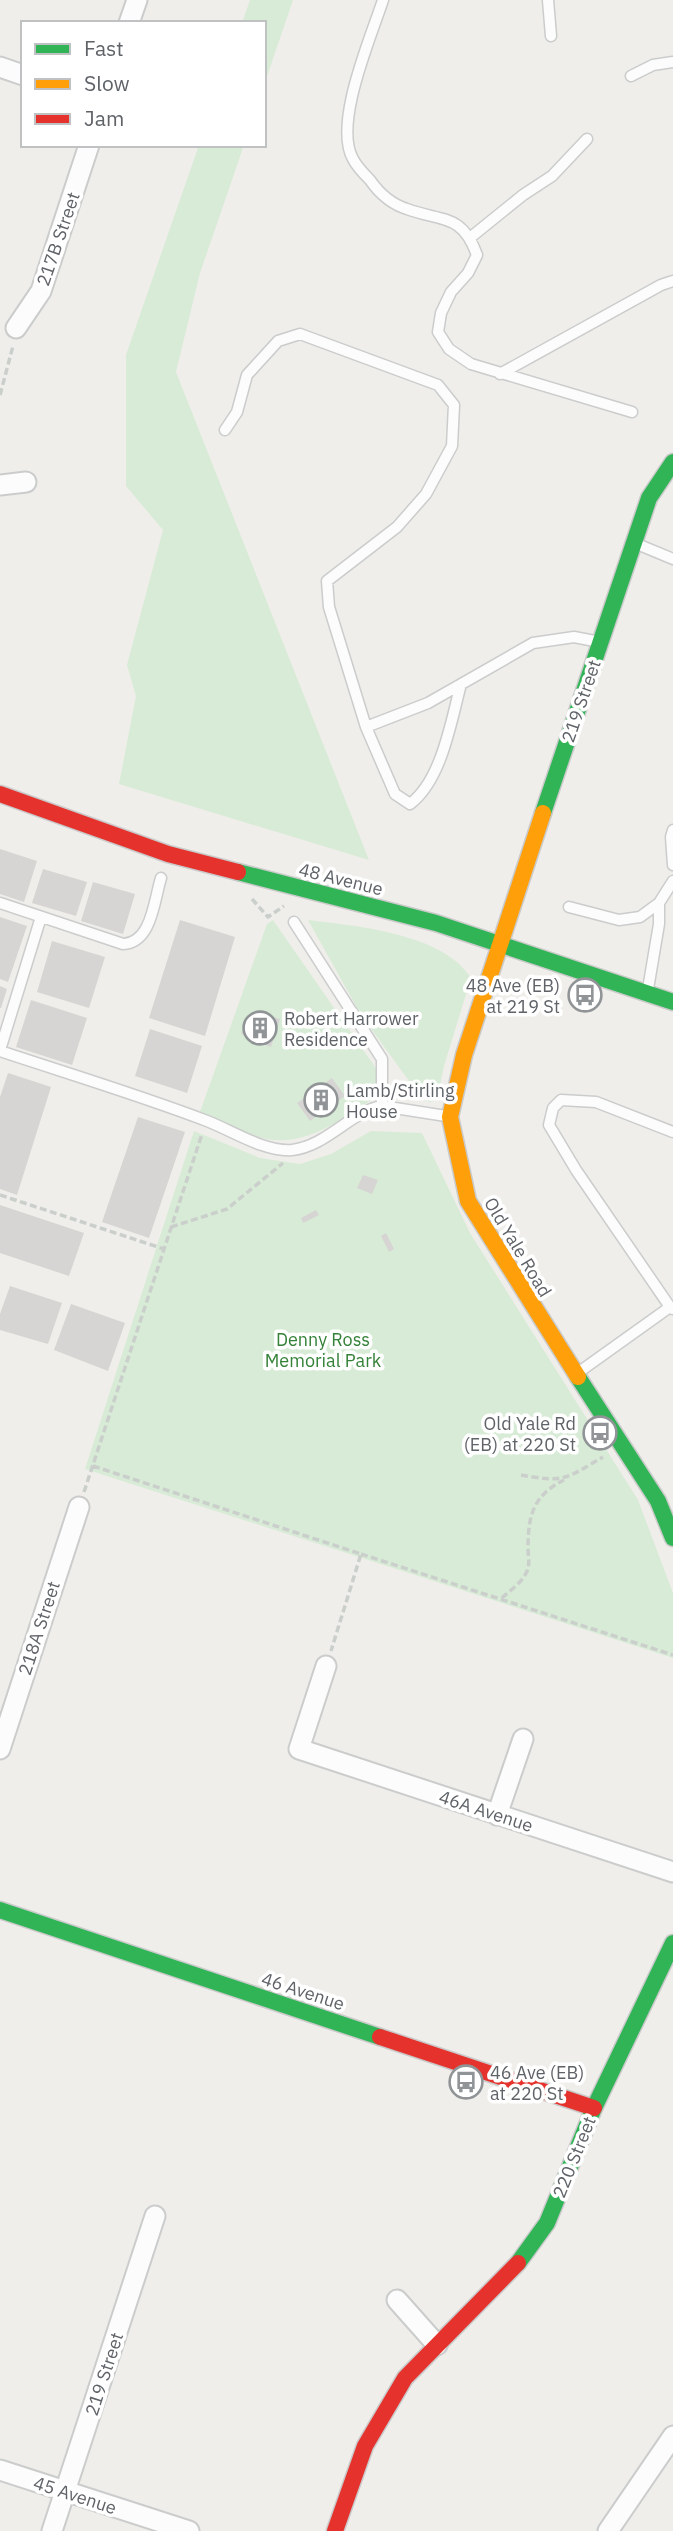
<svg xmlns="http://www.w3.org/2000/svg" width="673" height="2531" viewBox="0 0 673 2531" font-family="'IBM Plex Sans',sans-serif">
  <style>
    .green { fill: #d8ebd6 }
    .building { fill: #d6d5d3 }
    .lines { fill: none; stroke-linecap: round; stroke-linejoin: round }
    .lane-casing { stroke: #cbcccc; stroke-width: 13 }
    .street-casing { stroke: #cbcccc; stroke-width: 23 }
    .fast-casing { stroke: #cacacb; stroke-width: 19 }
    .slow-casing { stroke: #cacacb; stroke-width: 19 }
    .jam-casing { stroke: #cacacb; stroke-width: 19 }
    .path { stroke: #cacfcc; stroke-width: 3.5; stroke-dasharray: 7 3.5; stroke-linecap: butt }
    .lane { stroke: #fdfcfc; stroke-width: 10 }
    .street { stroke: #fdfcfc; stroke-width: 19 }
    .fast { stroke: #30b455; stroke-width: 16 }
    .slow { stroke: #ff9f0a; stroke-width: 16 }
    .jam { stroke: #e5322d; stroke-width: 16 }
    .labels { text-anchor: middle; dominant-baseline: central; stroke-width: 7; stroke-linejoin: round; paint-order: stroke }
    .street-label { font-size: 18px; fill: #5f6368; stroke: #fff }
    .poi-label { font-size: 18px; fill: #5f6368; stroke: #fff; text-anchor: start }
    .park-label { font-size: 18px; fill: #348238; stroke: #fff }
  </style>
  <rect width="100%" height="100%" fill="#efeeea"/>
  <path class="green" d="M250 0H293L264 85V23H242Z
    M199 145H244L200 273 176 372 369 860 119 784 136 696 127 665 163 530 126 486V355Z
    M273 920 389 1087C357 1110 309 1148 267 1139 246 1135 221 1120 200 1112L267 924Z
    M308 920C355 926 443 933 471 978L444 1066 437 1100 429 1102 420 1096 361 1015Z
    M194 1131 260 1158 300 1164 331 1154 371 1131 422 1133 470 1233 638 1500 673 1593V1658L85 1469Z"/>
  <path class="building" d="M0 849 37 861 24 902 0 894Z
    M43 869 87 882 76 916 32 903Z
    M93 882 135 894 123 934 81 921Z
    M0 917 27 926 8 982 0 979Z
    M180 920 235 937 205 1036 149 1018Z
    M52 941 105 957 89 1008 37 992Z
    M0 986 7 989 1 1008H0Z
    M31 1000 87 1018 72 1065 16 1047Z
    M258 1012 280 1019 271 1047 247 1039 248 1036 241 1034 246 1020 255 1022Z
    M150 1029 202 1046 187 1093 135 1076Z
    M8 1073 51 1087 17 1195 0 1189V1097Z
    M332 1078 345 1096 310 1121 297 1103Z
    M138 1117 185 1132 149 1238 102 1222Z
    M363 1175 378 1180 372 1194 357 1188Z
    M0 1205 84 1233 69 1276 0 1253Z
    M316 1210 319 1215 303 1223 301 1218Z
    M386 1233 394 1249 389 1252 381 1236Z
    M10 1286 62 1303 48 1344 0 1330V1314Z
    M71 1304 125 1323 108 1371 54 1350Z"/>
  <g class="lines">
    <defs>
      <path id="lane" d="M383 0C371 37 333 124 353 159 357 167 364 174 370 180 379 193 391 204 407 209 442 222 462 213 477 255L468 273 451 292 441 313 438 332 449 349 471 364 632 412
        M548 0 551 36
        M631 76 653 65 673 62
        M471 237 523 195 552 176 587 139
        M500 374 661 285 673 281
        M225 430 237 412 247 375 278 341 300 334 438 385 454 405 452 446 426 494 397 527 327 581 329 607 366 727 428 703 533 643 574 637 600 642
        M637 544 673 559
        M366 727 395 794 410 804C442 780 451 721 461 684
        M673 830 671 837 673 865
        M0 903 123 944C152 943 154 900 161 878
        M569 907 619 920 640 917 659 903
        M294 922 382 1059V1106L446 1116
        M648 989 659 924V903L673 881
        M0 1050 41 917
        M0 1051C69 1074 139 1095 207 1121 233 1131 264 1152 292 1150 327 1146 350 1112 382 1106
        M670 1307 576 1170 549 1125 553 1108 561 1100 596 1102 673 1132
        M579 1372 670 1307 673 1309"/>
      <path id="street" d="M129 23 137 0
        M0 67 23 75
        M16 328 41 291 89 145
        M0 485 26 482
        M326 1666 299 1749 673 1872
        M0 1749 79 1507
        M497 1815 523 1739
        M397 2300 437 2345
        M0 2470 189 2531
        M52 2531 155 2216
        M608 2531 673 2436"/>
      <path id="fast" d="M543 813 649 498 673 462
        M238 872 436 923 673 1002
        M578 1377 658 1501 673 1538
        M0 1910 380 2037
        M518 2263 547 2223 594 2108 673 1943"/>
      <path id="slow" d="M543 813 464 1055 450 1117 468 1201 578 1377"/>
      <path id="jam" d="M0 794 168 854 238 872
        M380 2037 594 2108
        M335 2531 365 2446 405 2378 518 2263"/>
    </defs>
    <use href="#lane" class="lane-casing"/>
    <use href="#street" class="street-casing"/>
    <use href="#fast" class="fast-casing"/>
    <use href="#slow" class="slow-casing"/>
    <use href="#jam" class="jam-casing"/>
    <path class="path" d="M0 395 13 346
      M252 899 268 917 284 906
      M0 1195 164 1249
      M171 1227 227 1209 283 1163
      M93 1466 361 1554 331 1651
      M521 1475C565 1483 565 1479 603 1457
      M84 1492 202 1134
      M361 1554 673 1655
      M502 1598C509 1591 520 1584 525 1575 531 1566 528 1557 528 1548 528 1514 534 1495 564 1480"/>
    <use href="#lane" class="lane"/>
    <use href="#street" class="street"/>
    <use href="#fast" class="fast"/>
    <use href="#slow" class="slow"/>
    <use href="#jam" class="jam"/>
  </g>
  <defs>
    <symbol id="bus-ring" viewBox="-11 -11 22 22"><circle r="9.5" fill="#fff" stroke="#919496" stroke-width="1.5"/><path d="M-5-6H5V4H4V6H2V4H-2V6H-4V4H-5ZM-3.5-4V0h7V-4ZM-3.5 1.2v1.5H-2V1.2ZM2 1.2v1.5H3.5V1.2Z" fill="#919496"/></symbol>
    <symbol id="building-ring" viewBox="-11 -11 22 22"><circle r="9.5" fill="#fff" stroke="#919496" stroke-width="1.5"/><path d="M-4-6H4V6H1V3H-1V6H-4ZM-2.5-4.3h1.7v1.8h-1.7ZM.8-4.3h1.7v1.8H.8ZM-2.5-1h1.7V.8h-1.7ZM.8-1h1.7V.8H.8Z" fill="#919496"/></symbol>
  </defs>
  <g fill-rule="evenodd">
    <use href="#bus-ring" x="566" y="976" width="38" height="38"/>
    <use href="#building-ring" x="241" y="1009" width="38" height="38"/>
    <use href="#building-ring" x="302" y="1081" width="38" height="38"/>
    <use href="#bus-ring" x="581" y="1414" width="38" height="38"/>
    <use href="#bus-ring" x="447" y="2063" width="38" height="38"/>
  </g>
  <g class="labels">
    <g class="street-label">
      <text transform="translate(58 239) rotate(-71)">217B Street</text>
      <text transform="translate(581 701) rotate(-71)">219 Street</text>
      <text transform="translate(341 879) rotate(14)">48 Avenue</text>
      <text transform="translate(518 1247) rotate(59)">Old Yale Road</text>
      <text transform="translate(39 1628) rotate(-72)">218A Street</text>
      <text transform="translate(486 1811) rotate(18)">46A Avenue</text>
      <text transform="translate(303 1991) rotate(18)">46 Avenue</text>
      <text transform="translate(574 2157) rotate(-68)">220 Street</text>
      <text transform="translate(104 2374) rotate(-72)">219 Street</text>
      <text transform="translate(75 2495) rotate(18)">45 Avenue</text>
    </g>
    <g class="poi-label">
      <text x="560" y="985" text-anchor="end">48 Ave (EB)<tspan x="560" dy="21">at 219 St</tspan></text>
      <text x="284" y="1018">Robert Harrower<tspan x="284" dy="21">Residence</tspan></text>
      <text x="346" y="1090">Lamb/Stirling<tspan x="346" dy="21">House</tspan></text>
      <text x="576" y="1423" text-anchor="end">Old Yale Rd<tspan x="576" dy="21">(EB) at 220 St</tspan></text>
      <text x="490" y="2072">46 Ave (EB)<tspan x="490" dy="21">at 220 St</tspan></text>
    </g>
    <g class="park-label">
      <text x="323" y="1339">Denny Ross<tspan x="323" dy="21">Memorial Park</tspan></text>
    </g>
  </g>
  <rect x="21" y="21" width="245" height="126" fill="#ffffff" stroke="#bfc1c3" stroke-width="2"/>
  <rect x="35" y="44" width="35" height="10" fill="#30b455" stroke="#bfc1c3" stroke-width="2"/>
  <text x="84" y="56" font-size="21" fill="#5f6368">Fast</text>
  <rect x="35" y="79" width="35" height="10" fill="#ff9f0a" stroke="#bfc1c3" stroke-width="2"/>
  <text x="84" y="91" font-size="21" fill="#5f6368">Slow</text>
  <rect x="35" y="114" width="35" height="10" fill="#e5322d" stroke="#bfc1c3" stroke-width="2"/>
  <text x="84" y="126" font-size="21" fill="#5f6368">Jam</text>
</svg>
